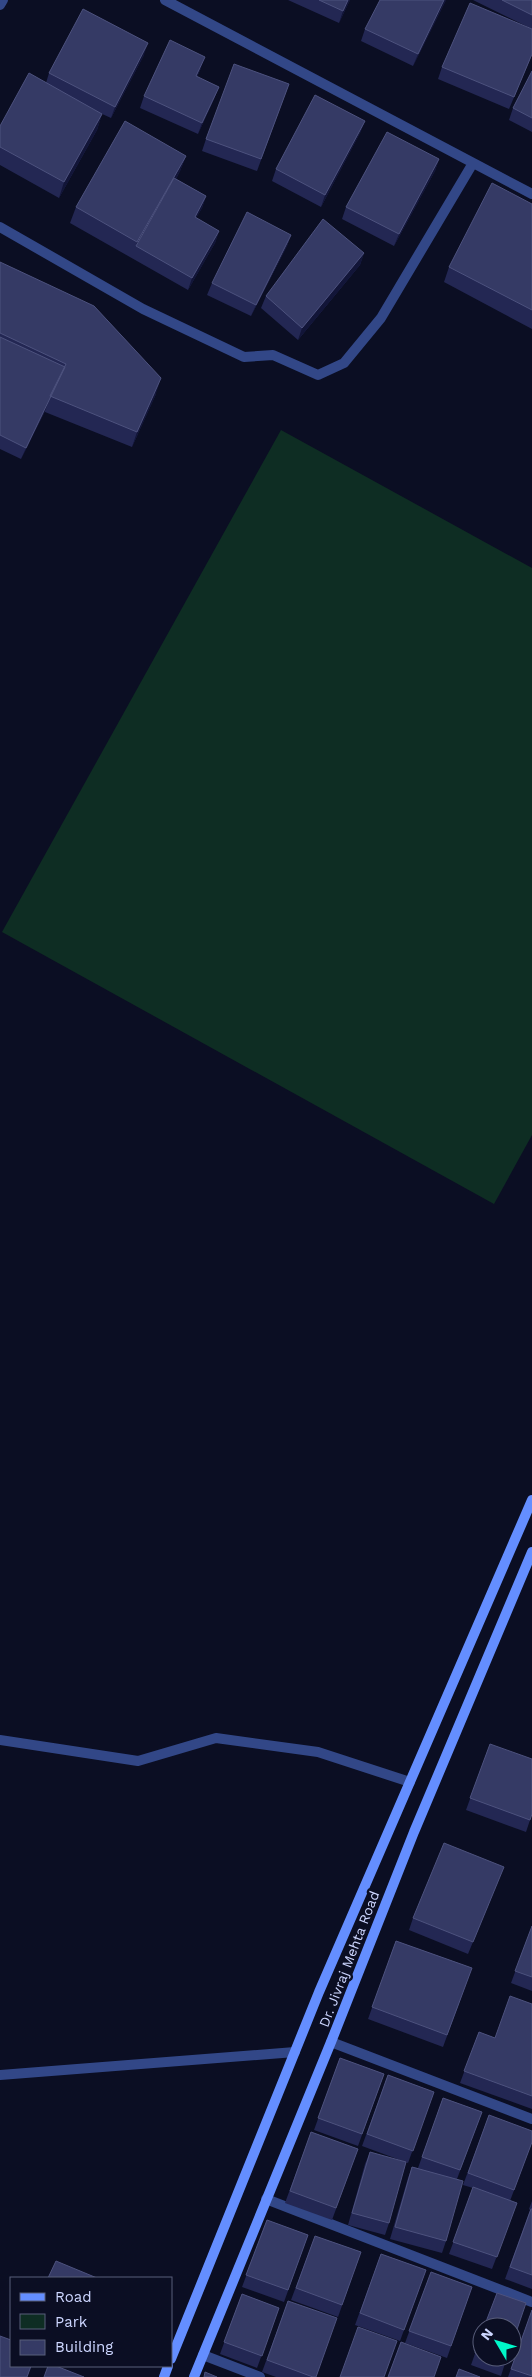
<svg xmlns="http://www.w3.org/2000/svg" width="532" height="2377" viewBox="0 0 532 2377" font-family="'Work Sans',sans-serif">
  <style>
    .green { fill: #0e2d23 }
    .lines { fill: none; stroke-linecap: round; stroke-linejoin: round }
    .minor { stroke: #324787; stroke-width: 10 }
    .secondary { stroke: #648eff; stroke-width: 10 }
    .wall { fill: #232753 }
    .shaded-wall { fill: #121538 }
    .building { fill: #353a65; stroke: #4d527e }
    .labels { text-anchor: middle; dominant-baseline: central; stroke-width: 5; stroke-linejoin: round; paint-order: stroke }
    .street-label { font-size: 14px; fill: #cdd6ff; stroke: #0b0e23 }
  </style>
  <rect width="100%" height="100%" fill="#0b0e23"/>
  <path class="green" d="M281 430 532 568V1135L494 1204 2 932Z"/>
  <g class="lines">
    <path class="minor" d="M165 0 532 194
      M0 5 3 0
      M0 227 143 309 244 357 273 355 318 375 344 363 381 318 473 163
      M0 1740 138 1761 216 1738 318 1752 410 1782
      M331 2042 532 2119
      M0 2075 295 2052
      M266 2199 532 2302
      M203 2355 260 2377"/>
    <path class="secondary" d="M171 2359 319 1992 532 1500
      M164 2377 168 2366
      M194 2377 331 2042 414 1832 532 1552"/>
  </g>
  <path class="wall" d="M288 0H350L339 23Z
    M446 0 413 66 361 41 365 29Z
    M473 0H532V29Z
    M144 55 111 118 100 113 102 114 97 130 59 198 0 165V126L46 83 49 73Z
    M532 55 509 109 438 79 442 67Z
    M201 68 197 77 219 87 214 99 198 134 140 108 144 96Z
    M532 71V132L509 120 513 108Z
    M289 84 257 171 202 151 206 139Z
    M365 121 360 133 321 207 272 181 276 169Z
    M186 156 180 171 176 179 206 196 202 208 196 218 219 231 215 243 188 290 70 223 76 207Z
    M439 159 435 171 394 246 342 219 346 207Z
    M532 204V329L444 282 449 267Z
    M291 235 287 246 251 316 207 295 212 283Z
    M364 253 360 265 298 340 261 308 266 296Z
    M0 262 156 394 132 447 45 412V411L21 459 0 449Z
    M490 1744 532 1814 526 1832 466 1810Z
    M499 1879 468 1954 409 1930 413 1918Z
    M532 1926V1991L511 1983Z
    M396 1941 472 1968 443 2047 368 2019Z
    M532 2004V2109L460 2083 479 2032 495 2038Z
    M340 2058 384 2074 358 2146 314 2130Z
    M388 2075 434 2092 408 2163 362 2146Z
    M443 2098 482 2112 457 2179 446 2241 442 2253 390 2239 408 2178 412 2167 418 2168Z
    M489 2115 532 2142 510 2201 517 2203 492 2269 449 2254 473 2188 463 2185Z
    M311 2132 358 2149 332 2220 285 2203Z
    M370 2152 389 2223 385 2235 348 2225 365 2164Z
    M532 2201V2289L505 2279 530 2210 529 2209Z
    M267 2220 308 2235 284 2302 242 2287Z
    M315 2236 361 2252 338 2317 291 2300Z
    M381 2254 426 2270 400 2341 355 2325Z
    M431 2272 472 2287 447 2358 405 2343Z
    M242 2294 279 2308 257 2368 220 2354Z
    M288 2301 316 2377H276L262 2372Z
    M532 2310V2377H508Z
    M482 2334V2357H507L501 2376 471 2365Z"/>
  <path class="shaded-wall" d="M348 0H350L339 23 343 11Z
    M444 0H446L413 66 418 54Z
    M148 43 144 55 111 118 115 107Z
    M205 57 201 68 192 88 196 76Z
    M219 87 214 99 198 134 202 123Z
    M102 114 97 130 59 198 64 182Z
    M365 121 360 133 321 207 325 195Z
    M186 156 180 171 138 247 136 246 137 242Z
    M439 159 435 171 394 246 399 234Z
    M206 196 202 208 190 229 195 217Z
    M219 231 215 243 188 290 192 278Z
    M291 235 287 246 251 316 256 305Z
    M364 253 360 265 298 340 302 328Z
    M161 378 156 394 132 447 137 432Z
    M49 399 45 411 21 459 26 448Z"/>
  <path class="building" d="M319 0H348L343 11Z
    M380 0H444L418 54 365 29Z
    M502 0H532V15Z
    M470 3 532 29V54L514 97 442 67Z
    M83 9 148 43 115 107 49 73Z
    M170 40 205 57 196 76 219 87 202 123 144 96Z
    M234 64 289 84 261 159 206 139Z
    M532 71V118L513 108Z
    M29 73 102 114 64 182 0 147V126Z
    M315 95 365 121 325 195 276 169Z
    M125 121 186 156 137 242 76 207Z
    M387 132 439 159 399 234 346 207Z
    M174 178 206 196 195 217 219 231 192 278 136 246Z
    M492 183 532 204V310L449 267Z
    M247 212 291 235 256 305 212 283Z
    M323 219 364 253 302 328 266 296Z
    M0 262 94 306 161 378 137 432 50 396 66 364 0 333Z
    M0 337 65 367 26 448 0 435Z
    M490 1744 532 1759V1814L530 1820 470 1798Z
    M444 1843 504 1867 473 1942 413 1918Z
    M532 1926V1977L515 1971Z
    M396 1941 472 1968 447 2035 372 2007Z
    M510 1996 532 2004V2096L464 2071 479 2032 495 2038Z
    M340 2058 384 2074 362 2134 318 2118Z
    M388 2075 434 2092 413 2151 367 2134Z
    M443 2098 482 2112 460 2170 422 2157Z
    M489 2115 532 2131V2142L514 2190 468 2173Z
    M311 2132 358 2149 336 2208 290 2191Z
    M370 2152 406 2162 389 2223 352 2213Z
    M412 2167 463 2181 446 2241 395 2227Z
    M473 2187 517 2203 497 2257 453 2242Z
    M531 2209H532V2275L510 2267Z
    M267 2220 308 2235 288 2290 246 2275Z
    M315 2236 361 2252 342 2305 296 2288Z
    M381 2254 426 2270 404 2330 360 2313Z
    M56 2261 97 2278H48Z
    M431 2272 472 2287 451 2346 409 2331Z
    M497 2293 526 2303 512 2344V2327H484Z
    M242 2294 279 2308 262 2356 224 2342Z
    M288 2301 337 2318 316 2377H313L267 2360Z
    M532 2310V2376L511 2369Z
    M358 2327 397 2341 384 2377H340Z
    M482 2334V2355L475 2353Z
    M0 2336 11 2340V2366H31L27 2377H0Z
    M401 2342 441 2357 434 2377H388Z
    M486 2357H507L505 2364Z
    M48 2366H56L84 2377H44Z
    M459 2369 480 2377H456Z
    M205 2372 217 2377H204Z"/>
  <g class="labels">
    <g class="street-label">
      <text transform="translate(349 1959) rotate(-69)">Dr. Jivraj Mehta Road</text>
    </g>
  </g>
  <rect x="10" y="2277" width="162" height="90" fill="#0b0e23" stroke="#595e7b"/>
  <rect x="20" y="2293" width="25" height="8" fill="#648eff" stroke="#595e7b"/>
  <text x="55" y="2302" font-size="15" fill="#cdd6ff">Road</text>
  <rect x="20" y="2314" width="25" height="15" fill="#0e2d23" stroke="#595e7b"/>
  <text x="55" y="2327" font-size="15" fill="#cdd6ff">Park</text>
  <rect x="20" y="2340" width="25" height="15" fill="#353a65" stroke="#595e7b"/>
  <text x="55" y="2352" font-size="15" fill="#cdd6ff">Building</text>
  <g transform="translate(497 2342) rotate(308)"><circle r="24" fill="#0b0e23" stroke="#595e7b"/>
  <path d="M0-4L9 19L0 12L-9 19Z" fill="#00f8c9"/>
  <text y="-8" font-size="14" font-weight="bold" text-anchor="middle" fill="#cdd6ff">N</text>
  </g>
</svg>
